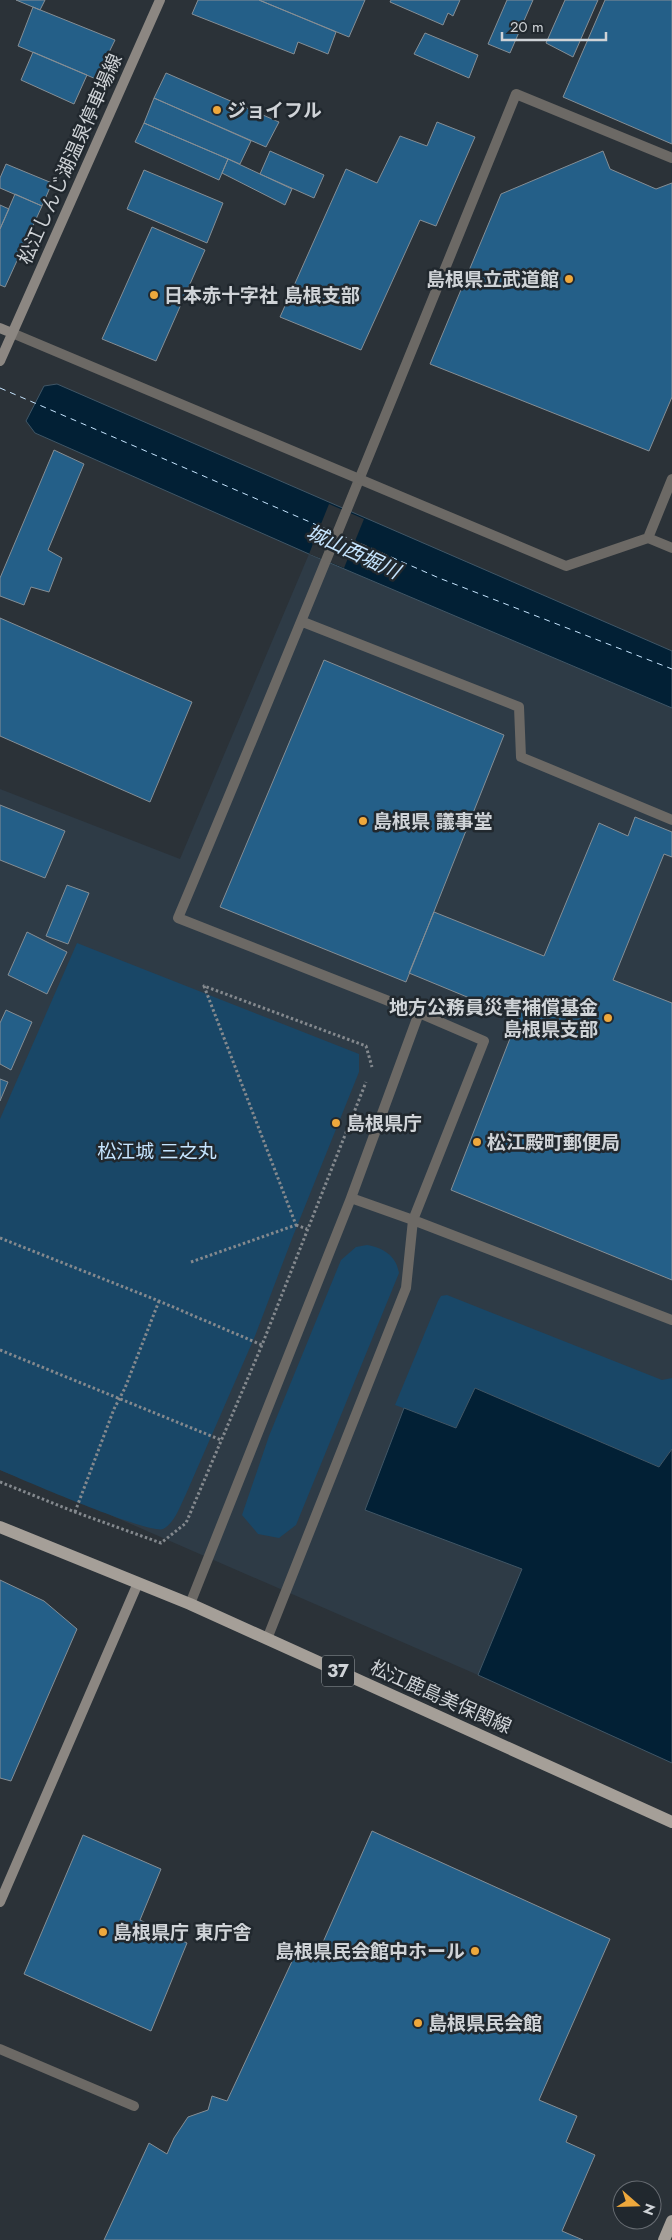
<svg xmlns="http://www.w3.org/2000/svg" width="672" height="2240" viewBox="0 0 672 2240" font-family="Jost,'Noto Sans JP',sans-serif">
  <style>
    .built { fill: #2e3b46 }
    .green { fill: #194767 }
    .water { fill: #022035; stroke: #405666 }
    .pier { fill: #2b3238 }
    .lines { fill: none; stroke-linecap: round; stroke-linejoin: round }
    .ferry { stroke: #c5e4fe; stroke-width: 1; stroke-dasharray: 6 5; stroke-linecap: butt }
    .building { fill: #245f88; stroke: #858e95 }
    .path { stroke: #84898e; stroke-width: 3; stroke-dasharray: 2.5 2.5; stroke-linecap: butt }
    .lane { stroke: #6c6965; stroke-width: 10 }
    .street { stroke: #6c6965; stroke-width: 10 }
    .secondary { stroke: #8c8782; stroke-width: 10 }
    .primary { stroke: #a59f98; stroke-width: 12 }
    .poi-dot { fill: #eea83c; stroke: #21282e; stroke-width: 2 }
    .labels { text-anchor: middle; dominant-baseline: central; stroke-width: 5; stroke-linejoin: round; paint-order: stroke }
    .shield { fill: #21282e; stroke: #9ba0a4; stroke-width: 1 }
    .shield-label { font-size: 18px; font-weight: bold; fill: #cfd3d7 }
    .poi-label { font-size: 19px; font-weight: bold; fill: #cfd3d7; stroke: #21282e; text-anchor: start }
    .street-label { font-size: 19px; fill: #cfd3d7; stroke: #21282e }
    .park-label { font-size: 19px; fill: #c6e5ff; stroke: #21282e }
    .water-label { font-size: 20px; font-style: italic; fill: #c5e4fe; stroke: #21282e }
  </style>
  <rect width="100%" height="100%" fill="#2b3238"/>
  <path class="built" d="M309 554 672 708V1449L659 1467 475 1388 457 1428 365 1510 522 1569 478 1675 85 1504 0 1470V789L180 859Z"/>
  <path class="green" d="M77 943 359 1054V1072L293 1236 255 1336 186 1494C181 1504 175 1523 163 1529 150 1535 21 1479 0 1470V1119Z
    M367 1245C383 1248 396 1255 399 1273L296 1525 279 1538 258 1534 242 1515 269 1436 341 1260 356 1247Z
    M447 1295 662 1380 672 1378V1449L659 1467 475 1388 457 1428 395 1405 438 1301 441 1296Z"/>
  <path class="water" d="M57 384 672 651V708L309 554 35 433 26 421 44 386Z
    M475 1388 659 1467 672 1449V1763L478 1675 522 1569 365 1510 404 1408 456 1428Z"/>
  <path class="pier" d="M329 504 364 519 344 568 309 554Z"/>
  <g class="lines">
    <path class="ferry" d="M0 388 333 532
      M341 535 439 578 672 669"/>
  </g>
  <path class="building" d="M16 0H45L40 10Z
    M198 0H259L336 32 328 54 298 42 294 54 192 14Z
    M259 0H365L349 37Z
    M391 0H460L453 16 448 13 443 25 390 2Z
    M507 0H533L510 53 488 44Z
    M565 0H598L573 57 546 43Z
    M605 0H672V144L563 97Z
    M33 7 115 40 96 79 18 46Z
    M425 33 478 55 469 78 414 54Z
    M33 52 87 75 74 104 21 80Z
    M166 73 279 122 266 147 154 98Z
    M154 98 251 141 240 164 144 123Z
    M437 122 475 137 436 226 420 220 361 350 280 317 346 169 377 183 400 136 427 146Z
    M144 123 228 159 219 180 135 142Z
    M270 151 324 175 314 198 260 174Z
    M603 151 610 169 656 189 672 183V397L649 451 430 364 501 194Z
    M228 159 292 189 285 205 222 173Z
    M6 164 52 183 42 206 0 188V178Z
    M144 170 223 203 207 243 127 209Z
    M15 194 42 206 5 287 0 285V229Z
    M0 205 9 209 0 229Z
    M152 227 205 250 156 361 102 339Z
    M54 450 84 464 48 550 62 558 49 592 31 587 24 605 0 596V578Z
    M0 618 192 702 150 802 0 736Z
    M324 660 504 735 406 982 220 907Z
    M0 805 65 831 45 878 0 860Z
    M635 817 672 832V857L664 854 613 980 672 1003V1280L451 1190 518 1018 409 973 434 912 544 956 599 823 628 836Z
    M67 885 89 893 68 944 46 936Z
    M27 932 67 952 47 994 8 975Z
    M6 1010 32 1022 11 1070 0 1064V1023Z
    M0 1079 8 1082 0 1101Z
    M0 1580 44 1601 77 1629 11 1781 0 1778Z
    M372 1831 610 1939 539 2100 577 2116 566 2142 595 2155 562 2231 583 2240H104L149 2143 167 2154 174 2138 188 2117 208 2110 212 2096 227 2101 301 1942 320 1949Z
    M83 1835 161 1869 140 1920 187 1943 151 2031 24 1974Z"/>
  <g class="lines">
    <path class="path" d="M296 1225 307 1229
      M0 1238 159 1301 262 1345
      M191 1262 296 1225 204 986 366 1046 372 1067
      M0 1350 221 1440
      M0 1482 75 1512 161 1543 186 1523 262 1345 366 1082
      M75 1512 114 1409 125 1388 159 1301"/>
    <path class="lane" d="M303 622 519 707 521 757 672 820
      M351 1198 413 1220 484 1041 419 1013
      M190 1604 351 1198 419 1013 178 918C293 645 404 369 516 94L672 158
      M267 1639 406 1288 413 1220 672 1320
      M0 2049 134 2106"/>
    <path class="street" d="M12 333 566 566 648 538 672 479
      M648 538 672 548"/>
    <path class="secondary" d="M0 328 12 333
      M0 361 160 0
      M0 1902 138 1583"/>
    <path class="primary" d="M0 1527 190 1604 672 1822
      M664 2240 672 2221"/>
  </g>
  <g class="poi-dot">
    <circle cx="217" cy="110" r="5"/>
    <circle cx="569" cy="279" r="5"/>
    <circle cx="154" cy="295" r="5"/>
    <circle cx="363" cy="821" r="5"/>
    <circle cx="608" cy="1018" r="5"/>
    <circle cx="336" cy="1123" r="5"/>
    <circle cx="477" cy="1142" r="5"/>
    <circle cx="103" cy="1932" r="5"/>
    <circle cx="475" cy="1951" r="5"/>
    <circle cx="418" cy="2023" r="5"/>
  </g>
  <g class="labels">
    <rect class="shield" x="322" y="1655.5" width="32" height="31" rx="4"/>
    <g class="shield-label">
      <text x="338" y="1671">37</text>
    </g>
    <g class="poi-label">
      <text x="227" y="110">ジョイフル</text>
      <text x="559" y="279" text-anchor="end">島根県立武道館</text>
      <text x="164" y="295">日本赤十字社 島根支部</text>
      <text x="373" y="821">島根県 議事堂</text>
      <text x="598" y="1007" text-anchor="end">地方公務員災害補償基金<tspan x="598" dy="22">島根県支部</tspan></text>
      <text x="346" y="1123">島根県庁</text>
      <text x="487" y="1142">松江殿町郵便局</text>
      <text x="113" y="1932">島根県庁 東庁舎</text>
      <text x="465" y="1951" text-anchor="end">島根県民会館中ホール</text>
      <text x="428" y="2023">島根県民会館</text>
    </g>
    <g class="street-label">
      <text transform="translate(70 159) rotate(-66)">松江しんじ湖温泉停車場線</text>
      <text transform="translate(441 1697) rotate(24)">松江鹿島美保関線</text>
    </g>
    <g class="park-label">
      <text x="157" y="1151">松江城 三之丸</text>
    </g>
    <g class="water-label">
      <text transform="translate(353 552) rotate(25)">城山西堀川</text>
    </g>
  </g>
  <g transform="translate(637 2205) rotate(110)"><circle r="24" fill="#21282e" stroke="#676c72"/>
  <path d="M0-4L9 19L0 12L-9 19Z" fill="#eea83c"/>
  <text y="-8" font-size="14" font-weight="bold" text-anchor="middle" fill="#cfd3d7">N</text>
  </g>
  <path d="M502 32v8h104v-8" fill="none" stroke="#cfd3d7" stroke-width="2.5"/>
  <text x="510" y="32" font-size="15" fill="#cfd3d7" stroke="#21282e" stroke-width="4" paint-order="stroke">20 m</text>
</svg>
